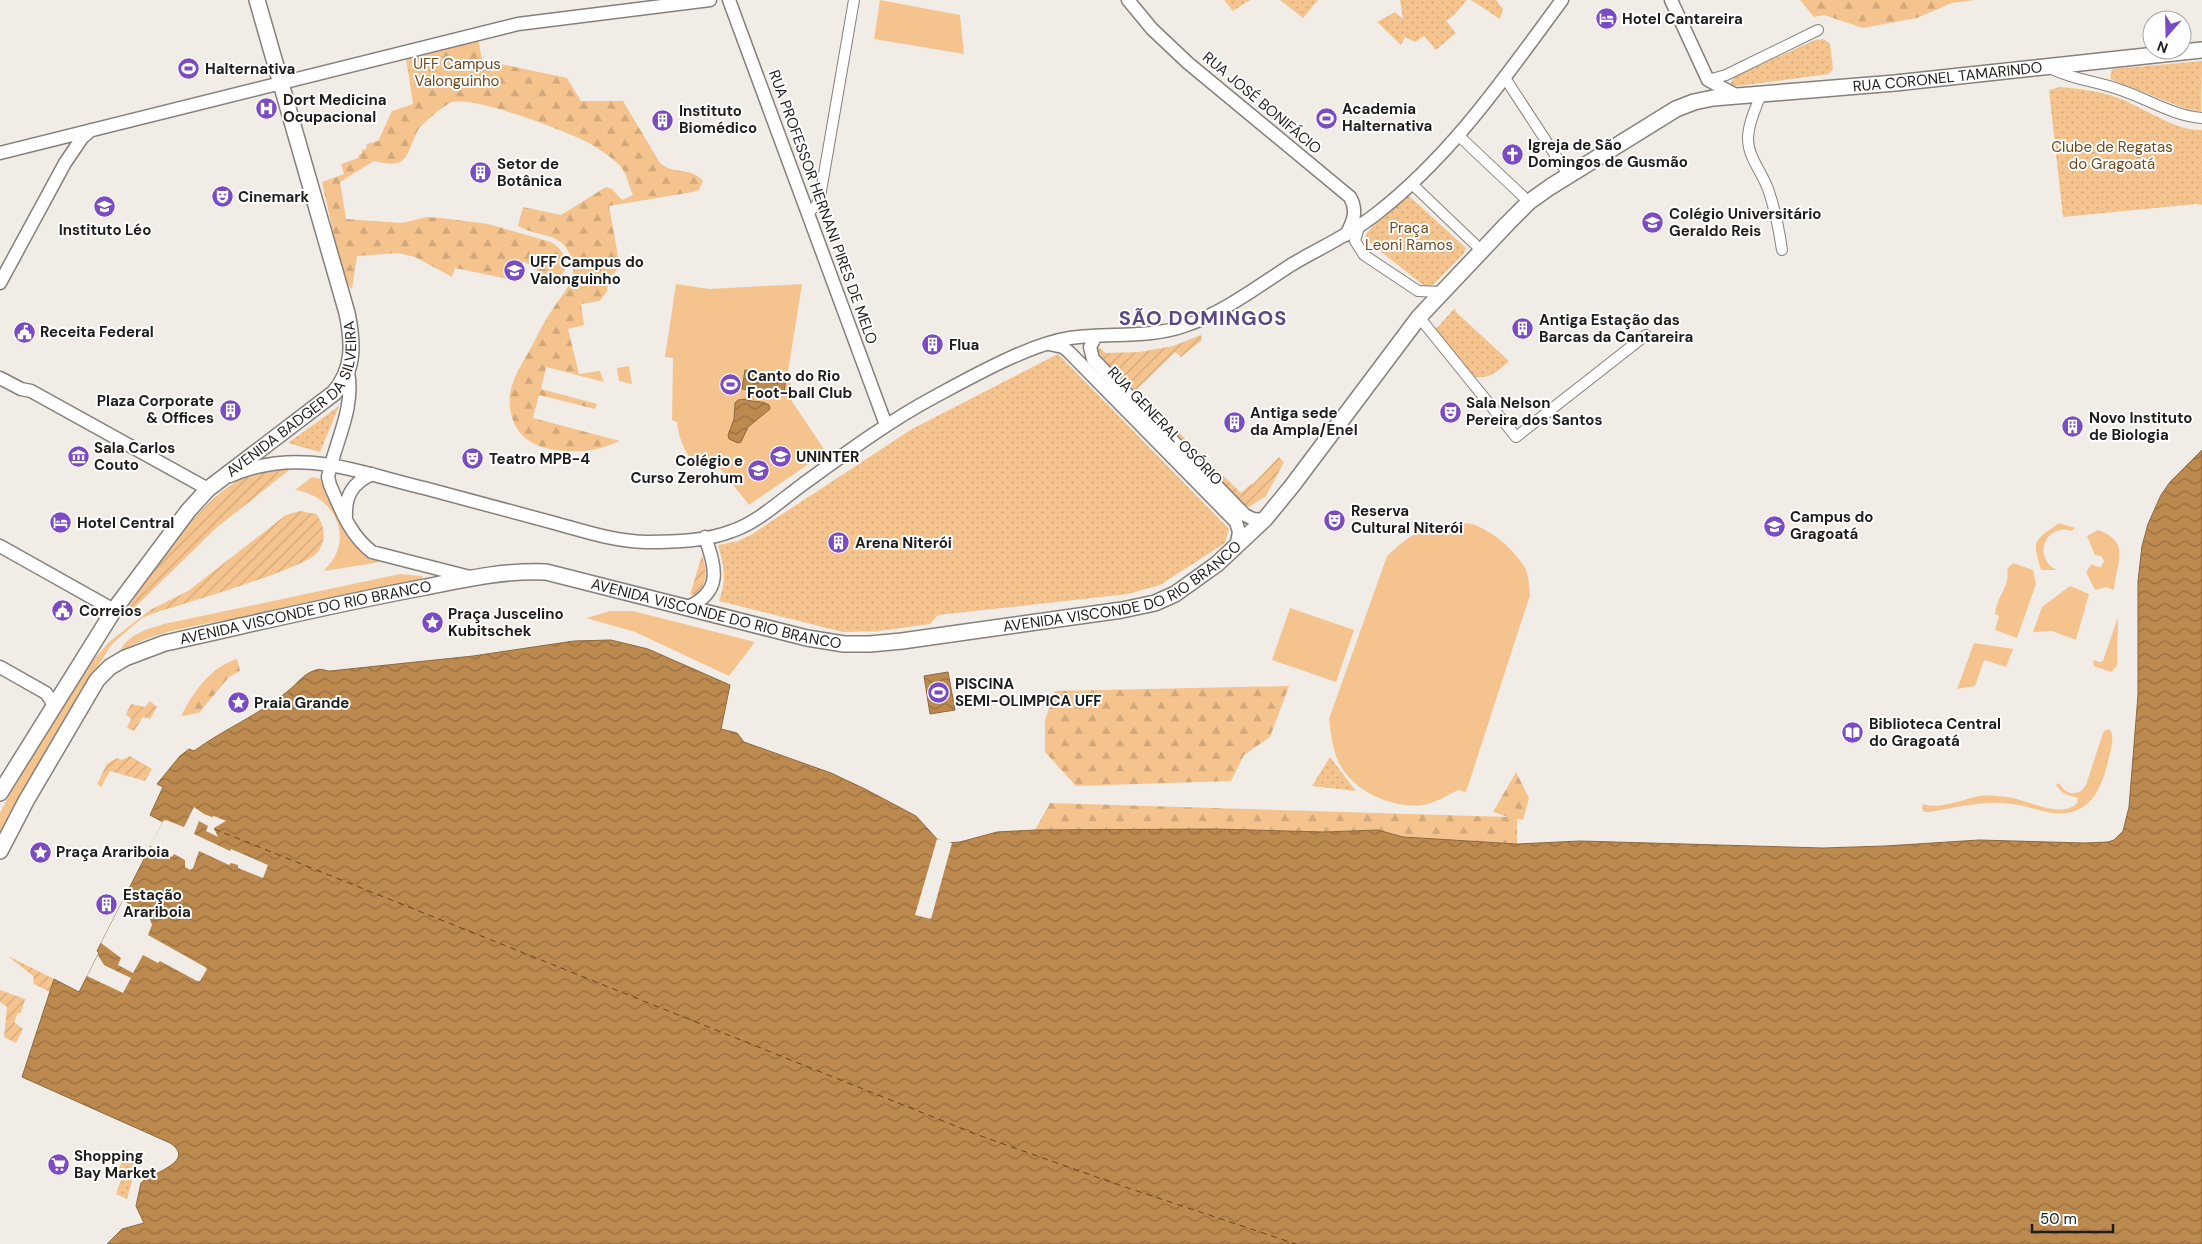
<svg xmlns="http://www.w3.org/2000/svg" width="2202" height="1244" viewBox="0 0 2202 1244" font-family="'DM Sans',sans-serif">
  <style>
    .grass { fill: #f5c48e }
    .forest { fill: url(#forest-firs) }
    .park { fill: url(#park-dots) }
    .garden { fill: url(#garden-furrows) }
    .water { fill: url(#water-waves); stroke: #8d693f }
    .pier { fill: #f1ece6 }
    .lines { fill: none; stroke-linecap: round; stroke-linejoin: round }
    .ferry { stroke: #684417; stroke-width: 1; stroke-dasharray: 6 5; stroke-linecap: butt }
    .minor-casing { stroke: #85807b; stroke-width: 12 }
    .tertiary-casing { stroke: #85807b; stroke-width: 15 }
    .secondary-casing { stroke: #85807b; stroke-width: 18 }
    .minor { stroke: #fff; stroke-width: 10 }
    .tertiary { stroke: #fff; stroke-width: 12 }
    .secondary { stroke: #fff; stroke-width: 15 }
    .labels { text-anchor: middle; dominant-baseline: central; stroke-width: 4; stroke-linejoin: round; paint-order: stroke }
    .poi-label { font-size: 15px; font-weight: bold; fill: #1f1d1b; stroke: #fff; text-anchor: start }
    .park-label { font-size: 15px; fill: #6f4a1e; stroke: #fff }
    .street-label { font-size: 15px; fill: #1f1d1b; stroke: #fff }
    .district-label { font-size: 20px; font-weight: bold; letter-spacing: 1px; fill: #5c4784; stroke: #fff }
  </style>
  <defs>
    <pattern id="forest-firs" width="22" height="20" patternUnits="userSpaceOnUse" patternTransform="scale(1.25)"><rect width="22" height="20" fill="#f5c48e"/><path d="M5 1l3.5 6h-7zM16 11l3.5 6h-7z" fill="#d2a87a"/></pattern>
    <pattern id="park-dots" width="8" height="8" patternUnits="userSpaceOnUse" patternTransform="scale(1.25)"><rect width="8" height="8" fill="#f5c48e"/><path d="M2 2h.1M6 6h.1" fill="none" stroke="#d2a87a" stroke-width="1.8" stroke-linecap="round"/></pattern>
    <pattern id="garden-furrows" width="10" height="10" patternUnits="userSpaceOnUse" patternTransform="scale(1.25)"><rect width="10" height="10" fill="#f5c48e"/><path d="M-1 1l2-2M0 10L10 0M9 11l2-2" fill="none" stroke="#d2a87a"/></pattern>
    <pattern id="water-waves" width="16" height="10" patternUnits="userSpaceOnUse" patternTransform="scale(1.25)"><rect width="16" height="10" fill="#bc894e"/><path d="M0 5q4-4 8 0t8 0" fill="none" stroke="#986f40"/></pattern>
  </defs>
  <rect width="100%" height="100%" fill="#f1ece6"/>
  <path class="grass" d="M880 0 960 15 964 54 874 39Z
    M676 284 709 289 802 284 788 372 792 373 789 397 826 452 749 505 710 456 696 467C685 452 679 440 677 422L672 420 673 358 665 357Z
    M629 366 632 384 619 381 617 368Z
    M312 477 321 479 347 536 361 552 380 562 325 571V569C356 540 335 495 295 490Z
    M1457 522C1461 523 1467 523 1472 524 1491 530 1515 550 1525 568 1529 576 1529 586 1530 595L1466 792 1458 790C1448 795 1435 803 1423 805 1391 809 1351 790 1338 761 1332 747 1331 733 1329 719L1387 556C1409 535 1425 525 1457 522Z
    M2059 523 2075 528 2072 531C2045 523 2032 558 2057 570H2041C2032 539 2033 542 2059 523Z
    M2098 530C2132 542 2116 563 2114 590L2106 587 2095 590 2086 572 2092 564 2095 566 2101 567 2104 561 2101 556 2095 555 2087 536Z
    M2013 563 2033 570 2036 584 2017 638 1995 630 1999 616 1995 614C1996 597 2011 586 2007 569Z
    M400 574 422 576 423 579C360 591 298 604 236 618 198 626 154 630 120 652 127 634 148 629 164 624Z
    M2070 586 2089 594 2076 640 2052 631 2033 632 2042 607Z
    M1290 608 1354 630 1336 682 1272 660Z
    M150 610 152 614 142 618 111 645 28 781 0 832V813L15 784 85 670 109 642Z
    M610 611H633L755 642 729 676 635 632 586 618Z
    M2118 617 2117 666 2111 672 2094 666 2093 660 2100 662 2103 661Z
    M1974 643 2013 649 2006 667 1984 660 1975 686 1957 689Z
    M2109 729C2116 735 2110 753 2108 762 2099 798 2084 821 2042 811 2030 808 2018 804 2005 803 1980 801 1954 808 1929 812H1924L1922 809 1923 804C1940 810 1962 799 1980 796 1988 795 1998 796 2007 797 2026 799 2062 820 2077 803L2078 798C2067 795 2063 795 2056 785L2059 783C2065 792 2070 796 2081 791L2086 785 2103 733 2105 730Z"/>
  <path class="forest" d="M1800 0H1975L1952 3 1917 18 1863 28 1824 15 1814 17Z
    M478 38 482 60 567 78 581 101H623L660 163C674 175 692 167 703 181L699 190 693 192 609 206 620 267 609 278 607 291 600 301 581 304 584 325 568 329 579 374 600 371 604 382 546 367 541 389 597 404 595 409 539 395 533 418 620 441C603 448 590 452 572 451 550 451 524 446 514 423 500 389 522 367 536 338 541 328 546 318 553 309 560 297 574 284 573 269 569 230 544 240 518 226L523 207 561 215 606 187 612 189 622 200 633 195C629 187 627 174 621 167 613 158 598 148 587 142 565 131 471 94 450 103 443 106 422 124 418 130 405 155 410 170 374 161L340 182 346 219 402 223 427 217 441 218 488 224 551 242C569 253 570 270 556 284L524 261 516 275 508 279 455 268 452 277 415 257 398 253 357 256 352 289 344 281 322 182 344 174 341 164 358 158 359 155 362 153V150L366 149 367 144 378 141 392 111 413 104 406 58Z
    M237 659 240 671 229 677 199 713 181 716C193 693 210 667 237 659Z
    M1289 686 1270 737 1244 755 1231 781 1076 786 1045 752V720L1055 691Z
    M1516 772 1529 798 1523 820 1517 819V844L1035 830 1050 803 1508 817 1493 812Z"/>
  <path class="park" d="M1224 0H1250L1233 11Z
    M1280 0H1318L1303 18Z
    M1400 0H1467L1454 15 1446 21 1456 33 1436 50 1424 36 1415 42 1405 37 1401 45 1377 22 1395 12 1403 19Z
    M1471 0H1496L1503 9 1500 19Z
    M1824 39 1830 44 1833 69 1829 74 1737 86 1730 84 1735 76 1815 40Z
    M2202 61 2201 112 2181 107 2110 79 2112 69Z
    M2060 87C2080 89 2100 91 2118 98 2143 107 2177 132 2202 130V205L2196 204 2063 217 2049 90Z
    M1408 195 1466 248 1464 253 1431 287 1427 288 1365 239 1366 234 1400 196Z
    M1455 308 1456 312 1509 361C1497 372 1490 379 1474 377L1432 333Z
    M1058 354 1229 529 1225 543 1160 585 1128 594 938 615 930 624 879 631 843 632 719 601C727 580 724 565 718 545L738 541 749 536 912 429Z
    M339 406 320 452 288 443Z
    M1330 757 1356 791 1312 786Z
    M126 1149C142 1157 130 1186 127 1199L116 1194 122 1177 117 1175Z"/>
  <path class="garden" d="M1201 335 1202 340 1181 357 1175 352 1138 388 1169 423 1241 493 1251 484 1252 485 1279 457 1284 462 1266 496 1249 507 1243 505 1094 355 1093 347 1097 346 1106 353 1140 352 1173 346Z
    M293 467 215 529 129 613 126 610C158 567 201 494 251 474 264 470 279 469 293 467Z
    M300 511 316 514C325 525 327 541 317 553 302 570 181 604 152 614L150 610 188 591 286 515Z
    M702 555C707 570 708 581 697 594L690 595Z
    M150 701 157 707 150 719 143 717 134 731 127 728 131 719 126 714 131 704 145 707Z
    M130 756 152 769 145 781 110 771 101 787 97 784 107 764 117 758 122 760Z
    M8 956 54 979 50 992 34 984 33 976Z
    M0 990 25 999 21 1013H18L14 1022 23 1029 16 1043 4 1037 7 1007 0 1002Z"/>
  <path class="water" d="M745 370 786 376 784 395 742 389Z
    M745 399C753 403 762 400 769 405L770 409 748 427 741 442 738 443 729 439 728 435 734 419 735 403 738 400Z
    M2202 450V1244H107L122 1229 144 1223 136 1206 141 1183C150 1173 198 1162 170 1143L22 1077 54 979 79 992 99 953 97 951 163 822 150 815 163 787 157 784 180 756 189 749 194 751C224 729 259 715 288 691 297 684 304 673 316 670 320 668 326 671 330 671L473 656 574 641 611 640 648 649 730 685 721 729 737 733 744 742 831 773 865 789 916 816 937 839 946 843 960 842 997 832 1035 830 1215 829 1324 832 1378 830 1403 837 1517 844 1580 841 1823 848 1885 846 1979 840 2084 843 2108 842 2114 840 2123 831 2129 807 2138 695V581L2142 546 2148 524 2161 495 2170 482Z
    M948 672 955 710 930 714 924 676Z"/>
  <path class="pier" d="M194 807 204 814 212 817 214 816 226 821 214 828 218 837 206 831 208 826 199 821 194 834 230 851 231 849 268 865 263 878 238 868V865L231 863 229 865 199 851 193 868 190 870 185 867V860L174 854 172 857 150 846 163 821 166 820 184 827Z
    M937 839 952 843 931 919 915 915Z
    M123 900 150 919 152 925 148 935 205 967 207 969 200 981H197L160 961 158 963 143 955 133 973 118 965 121 958 101 943Z
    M98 955 104 965 131 978 123 993 87 976Z"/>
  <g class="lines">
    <path class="ferry" d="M214 829 978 1135 1122 1186 1296 1244"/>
    <defs>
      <path id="minor" d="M2048 67C2070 79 2095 81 2118 89 2146 98 2173 116 2202 118
        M1505 78 1569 176
        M1708 80 1726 75 1818 30
        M1761 94C1756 108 1748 123 1748 139 1748 157 1762 172 1768 189 1775 209 1779 229 1782 250
        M1459 136 1529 202
        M1412 184 1481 250
        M807 213 816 206 820 197 854 0
        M1359 227 1355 241 1364 255 1418 291 1441 292
        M1419 317 1516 437 1646 335"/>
      <path id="tertiary" d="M729 0 886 425
        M1128 0 1152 29 1188 63 1350 197C1358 211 1353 222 1346 235
        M1671 0 1708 80 1738 96
        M0 153 518 24 710 0
        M0 283 65 163 82 138 91 130
        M1096 336 1090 347 1093 359 1245 515 1253 519 1264 520
        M1049 344 1063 347 1069 352 1236 522 1239 532 1236 548
        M348 372C355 409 335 442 328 477L330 485C341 510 350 535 372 552L470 577
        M0 378 21 389 31 391 208 489
        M230 476C298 446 357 472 424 488 469 500 514 512 558 524 587 532 617 542 648 542 675 542 707 541 732 531 758 522 780 501 802 485 846 453 889 421 936 396 973 376 1030 344 1070 338 1108 332 1146 339 1184 326 1223 313 1257 287 1291 265 1319 248 1350 235 1376 214 1452 155 1505 77 1562 0
        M346 516C345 495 353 483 372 474
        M0 546 114 610
        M686 608C723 592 716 569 705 537
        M0 667 46 693 51 700 53 707"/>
      <g id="secondary">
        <path id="s1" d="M0 793 114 610 188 511 208 489 334 393C355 369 353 342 347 313L257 0"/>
        <path id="s2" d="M0 851 26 801 97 680 110 667 125 658 165 643C252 624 338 603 426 587 465 579 506 570 546 572L807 638 844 644H870L902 641 1122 610 1155 603 1175 594 1217 564 1265 519 1292 486 1419 317 1507 224 1529 202 1550 187 1676 109 1694 102 1713 98 1895 83 2202 50"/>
      </g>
    </defs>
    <use href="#minor" class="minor-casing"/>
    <use href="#tertiary" class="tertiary-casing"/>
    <use href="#secondary" class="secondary-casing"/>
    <use href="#minor" class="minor"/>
    <use href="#tertiary" class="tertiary"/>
    <use href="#secondary" class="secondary"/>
  </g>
  <defs>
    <symbol id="hotel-disc" viewBox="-11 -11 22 22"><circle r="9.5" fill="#7b4bc3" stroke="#fff"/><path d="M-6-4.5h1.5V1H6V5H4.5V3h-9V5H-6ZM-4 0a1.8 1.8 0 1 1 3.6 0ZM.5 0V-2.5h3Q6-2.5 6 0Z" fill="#fff"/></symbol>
    <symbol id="stadium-disc" viewBox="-11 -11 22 22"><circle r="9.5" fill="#7b4bc3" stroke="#fff"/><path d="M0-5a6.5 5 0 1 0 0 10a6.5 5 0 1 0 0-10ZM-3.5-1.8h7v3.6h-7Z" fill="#fff"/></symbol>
    <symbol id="hospital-disc" viewBox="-11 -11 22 22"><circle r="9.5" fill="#7b4bc3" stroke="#fff"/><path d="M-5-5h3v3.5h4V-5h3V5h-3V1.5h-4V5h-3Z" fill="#fff"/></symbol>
    <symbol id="building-disc" viewBox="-11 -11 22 22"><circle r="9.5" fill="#7b4bc3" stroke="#fff"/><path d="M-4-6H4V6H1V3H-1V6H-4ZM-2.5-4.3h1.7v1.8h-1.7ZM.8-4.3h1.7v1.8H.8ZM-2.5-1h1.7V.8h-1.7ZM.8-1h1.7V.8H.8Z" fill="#fff"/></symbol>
    <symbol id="church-disc" viewBox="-11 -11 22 22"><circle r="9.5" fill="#7b4bc3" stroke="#fff"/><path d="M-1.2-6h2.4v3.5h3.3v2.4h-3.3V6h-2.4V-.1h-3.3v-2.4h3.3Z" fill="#fff"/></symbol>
    <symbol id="theatre-disc" viewBox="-11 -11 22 22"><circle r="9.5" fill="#7b4bc3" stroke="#fff"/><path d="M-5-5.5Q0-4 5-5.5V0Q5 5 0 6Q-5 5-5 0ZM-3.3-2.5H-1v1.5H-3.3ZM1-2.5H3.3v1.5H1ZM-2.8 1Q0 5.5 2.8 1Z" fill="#fff"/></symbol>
    <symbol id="school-disc" viewBox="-11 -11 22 22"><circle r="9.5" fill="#7b4bc3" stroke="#fff"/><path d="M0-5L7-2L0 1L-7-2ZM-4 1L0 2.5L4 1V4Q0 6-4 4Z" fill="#fff"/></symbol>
    <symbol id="university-disc" viewBox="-11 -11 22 22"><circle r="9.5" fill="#7b4bc3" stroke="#fff"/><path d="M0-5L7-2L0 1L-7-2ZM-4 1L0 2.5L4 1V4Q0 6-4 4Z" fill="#fff"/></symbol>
    <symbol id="civic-disc" viewBox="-11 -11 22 22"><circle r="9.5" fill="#7b4bc3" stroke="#fff"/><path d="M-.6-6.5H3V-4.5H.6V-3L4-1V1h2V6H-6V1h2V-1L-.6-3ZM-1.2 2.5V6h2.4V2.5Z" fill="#fff"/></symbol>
    <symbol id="museum-disc" viewBox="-11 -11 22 22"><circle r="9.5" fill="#7b4bc3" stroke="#fff"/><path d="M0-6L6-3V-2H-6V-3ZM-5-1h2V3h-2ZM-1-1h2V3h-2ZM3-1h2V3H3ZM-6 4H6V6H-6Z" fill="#fff"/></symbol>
    <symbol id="sight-disc" viewBox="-11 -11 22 22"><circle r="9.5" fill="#7b4bc3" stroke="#fff"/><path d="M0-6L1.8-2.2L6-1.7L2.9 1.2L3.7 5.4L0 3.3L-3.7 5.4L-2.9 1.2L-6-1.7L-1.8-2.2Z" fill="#fff"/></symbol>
    <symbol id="library-disc" viewBox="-11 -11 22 22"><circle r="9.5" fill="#7b4bc3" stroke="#fff"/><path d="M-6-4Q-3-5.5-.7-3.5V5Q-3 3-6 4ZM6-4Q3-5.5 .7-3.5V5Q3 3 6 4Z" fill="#fff"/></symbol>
    <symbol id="supermarket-disc" viewBox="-11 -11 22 22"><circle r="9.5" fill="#7b4bc3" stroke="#fff"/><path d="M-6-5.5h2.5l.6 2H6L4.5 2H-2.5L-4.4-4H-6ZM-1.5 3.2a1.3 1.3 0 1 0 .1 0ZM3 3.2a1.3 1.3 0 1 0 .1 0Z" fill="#fff"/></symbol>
  </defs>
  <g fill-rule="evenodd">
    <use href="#hotel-disc" x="1594" y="6" width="25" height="25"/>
    <use href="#stadium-disc" x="176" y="56" width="25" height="25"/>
    <use href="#hospital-disc" x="254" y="96" width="25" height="25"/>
    <use href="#stadium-disc" x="1314" y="106" width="25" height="25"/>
    <use href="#building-disc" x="650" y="108" width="25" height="25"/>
    <use href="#church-disc" x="1500" y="142" width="25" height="25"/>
    <use href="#building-disc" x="468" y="160" width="25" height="25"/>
    <use href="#theatre-disc" x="210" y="184" width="25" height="25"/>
    <use href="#school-disc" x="92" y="194" width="25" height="25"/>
    <use href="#school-disc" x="1640" y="210" width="25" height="25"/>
    <use href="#university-disc" x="502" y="258" width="25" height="25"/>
    <use href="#building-disc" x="1510" y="316" width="25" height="25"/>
    <use href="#civic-disc" x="12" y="320" width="25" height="25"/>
    <use href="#building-disc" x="920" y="332" width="25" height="25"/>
    <use href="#stadium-disc" x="718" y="372" width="25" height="25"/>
    <use href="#building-disc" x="218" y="398" width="25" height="25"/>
    <use href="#theatre-disc" x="1438" y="400" width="25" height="25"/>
    <use href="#building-disc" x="1222" y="410" width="25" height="25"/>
    <use href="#building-disc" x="2060" y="414" width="25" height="25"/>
    <use href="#museum-disc" x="66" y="444" width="25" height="25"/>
    <use href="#university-disc" x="768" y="444" width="25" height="25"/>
    <use href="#theatre-disc" x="460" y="446" width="25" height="25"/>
    <use href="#school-disc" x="746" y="458" width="25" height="25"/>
    <use href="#theatre-disc" x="1322" y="508" width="25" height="25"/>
    <use href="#hotel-disc" x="48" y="510" width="25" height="25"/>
    <use href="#university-disc" x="1762" y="514" width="25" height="25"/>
    <use href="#building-disc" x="826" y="530" width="25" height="25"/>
    <use href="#civic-disc" x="50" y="598" width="25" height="25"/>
    <use href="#sight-disc" x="420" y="610" width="25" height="25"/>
    <use href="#stadium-disc" x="926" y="680" width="25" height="25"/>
    <use href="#sight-disc" x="226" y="690" width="25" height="25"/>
    <use href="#library-disc" x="1840" y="720" width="25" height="25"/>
    <use href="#sight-disc" x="28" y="840" width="25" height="25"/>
    <use href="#building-disc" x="94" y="892" width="25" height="25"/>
    <use href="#supermarket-disc" x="46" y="1152" width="25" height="25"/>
  </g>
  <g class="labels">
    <g class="poi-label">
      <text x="1622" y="19">Hotel Cantareira</text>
      <text x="205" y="69">Halternativa</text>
      <text x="283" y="100">Dort Medicina<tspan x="283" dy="17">Ocupacional</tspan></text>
      <text x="1342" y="109">Academia<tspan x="1342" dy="17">Halternativa</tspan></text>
      <text x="679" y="111">Instituto<tspan x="679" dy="17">Biomédico</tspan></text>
      <text x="1528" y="145">Igreja de São<tspan x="1528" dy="17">Domingos de Gusmão</tspan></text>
      <text x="497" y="164">Setor de<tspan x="497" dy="17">Botânica</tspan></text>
      <text x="238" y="197">Cinemark</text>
      <text x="1669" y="214">Colégio Universitário<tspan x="1669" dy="17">Geraldo Reis</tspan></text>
      <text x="105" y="230" text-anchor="middle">Instituto Léo</text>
      <text x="530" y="262">UFF Campus do<tspan x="530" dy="17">Valonguinho</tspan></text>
      <text x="1539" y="320">Antiga Estação das<tspan x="1539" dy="17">Barcas da Cantareira</tspan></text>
      <text x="40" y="332">Receita Federal</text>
      <text x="949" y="345">Flua</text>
      <text x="747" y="376">Canto do Rio<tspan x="747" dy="17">Foot-ball Club</tspan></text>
      <text x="214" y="401" text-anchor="end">Plaza Corporate<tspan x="214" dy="17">&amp; Offices</tspan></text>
      <text x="1466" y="403">Sala Nelson<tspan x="1466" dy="17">Pereira dos Santos</tspan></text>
      <text x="1250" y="413">Antiga sede<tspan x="1250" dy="17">da Ampla/Enel</tspan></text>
      <text x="2089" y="418">Novo Instituto<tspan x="2089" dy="17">de Biologia</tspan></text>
      <text x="94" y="448">Sala Carlos<tspan x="94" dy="17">Couto</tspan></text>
      <text x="796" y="457">UNINTER</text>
      <text x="489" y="459">Teatro MPB-4</text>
      <text x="743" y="461" text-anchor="end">Colégio e<tspan x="743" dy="17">Curso Zerohum</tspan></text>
      <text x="1351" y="511">Reserva<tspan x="1351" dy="17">Cultural Niterói</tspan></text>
      <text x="1790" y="517">Campus do<tspan x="1790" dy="17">Gragoatá</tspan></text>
      <text x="77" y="523">Hotel Central</text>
      <text x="855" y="543">Arena Niterói</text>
      <text x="79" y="611">Correios</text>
      <text x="448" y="614">Praça Juscelino<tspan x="448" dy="17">Kubitschek</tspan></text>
      <text x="955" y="684">PISCINA<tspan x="955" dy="17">SEMI-OLIMPICA UFF</tspan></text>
      <text x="254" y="703">Praia Grande</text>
      <text x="1869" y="724">Biblioteca Central<tspan x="1869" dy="17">do Gragoatá</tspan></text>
      <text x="56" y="852">Praça Arariboia</text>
      <text x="123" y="895">Estação<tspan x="123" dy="17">Arariboia</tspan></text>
      <text x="74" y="1156">Shopping<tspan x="74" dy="17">Bay Market</tspan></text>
    </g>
    <g class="park-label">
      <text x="457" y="64">UFF Campus<tspan x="457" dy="17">Valonguinho</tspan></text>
      <text x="2112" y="147">Clube de Regatas<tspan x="2112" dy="17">do Gragoatá</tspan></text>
      <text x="1409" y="228">Praça<tspan x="1409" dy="17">Leoni Ramos</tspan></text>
    </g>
    <g class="street-label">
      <text stroke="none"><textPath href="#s2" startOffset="2285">RUA CORONEL TAMARINDO</textPath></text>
      <text transform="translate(1262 103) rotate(40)">RUA JOSÉ BONIFÁCIO</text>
      <text transform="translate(823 207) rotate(70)">RUA PROFESSOR HERNANI PIRES DE MELO</text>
      <text stroke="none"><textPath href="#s1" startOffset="499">AVENIDA BADGER DA SILVEIRA</textPath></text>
      <text transform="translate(1165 426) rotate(46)">RUA GENERAL OSÓRIO</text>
      <text stroke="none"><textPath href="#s2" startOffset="1259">AVENIDA VISCONDE DO RIO BRANCO</textPath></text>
      <text stroke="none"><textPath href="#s2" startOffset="419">AVENIDA VISCONDE DO RIO BRANCO</textPath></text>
      <text stroke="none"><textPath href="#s2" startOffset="839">AVENIDA VISCONDE DO RIO BRANCO</textPath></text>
    </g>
    <g class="district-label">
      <text x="1203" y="318">SÃO DOMINGOS</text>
    </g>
  </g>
  <g transform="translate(2167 35) rotate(200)"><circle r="24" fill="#ffffff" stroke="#a5a5a4"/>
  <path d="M0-4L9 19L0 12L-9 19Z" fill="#7b4bc3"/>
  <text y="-8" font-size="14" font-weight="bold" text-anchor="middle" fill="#1f1d1b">N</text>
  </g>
  <path d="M2032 1224v8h81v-8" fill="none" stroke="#1f1d1b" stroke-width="2.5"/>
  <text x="2040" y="1224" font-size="15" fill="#1f1d1b" stroke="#ffffff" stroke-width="4" paint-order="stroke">50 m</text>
</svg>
